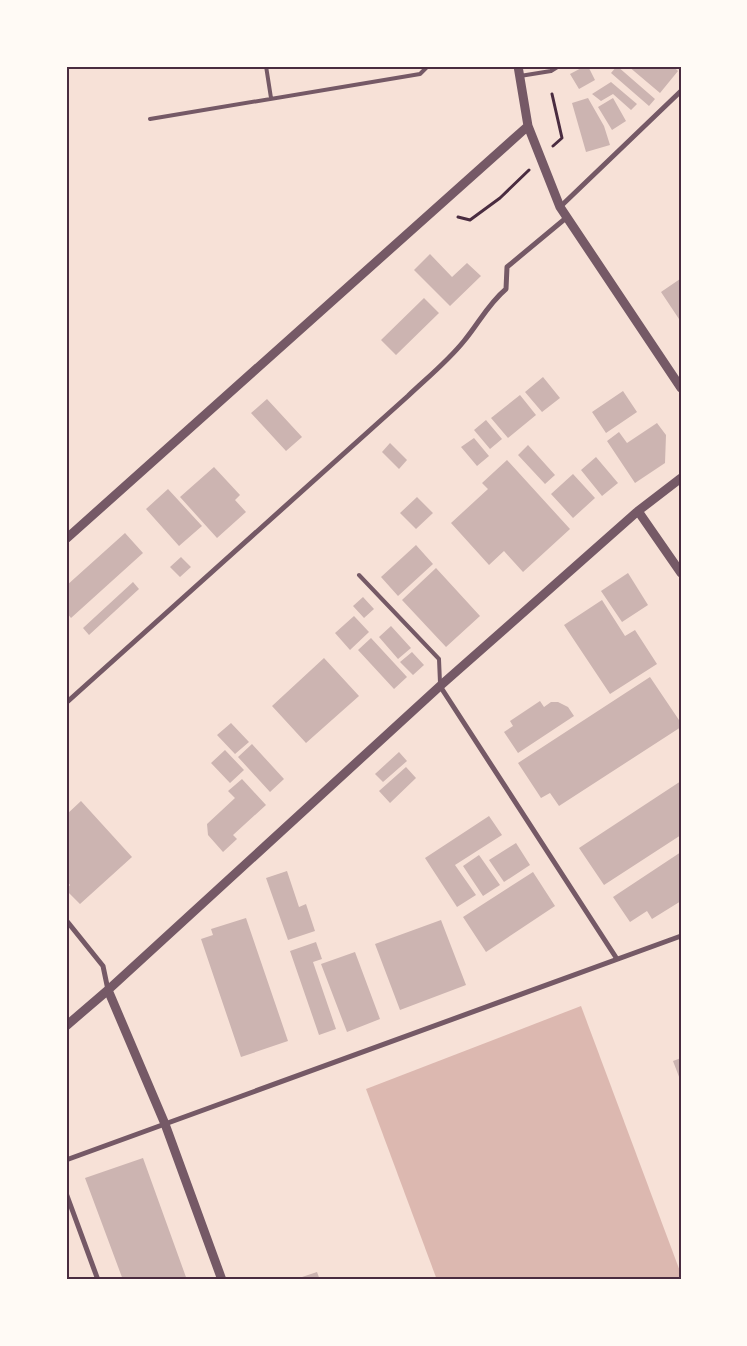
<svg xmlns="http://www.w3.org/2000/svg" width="747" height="1346" viewBox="0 0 747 1346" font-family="'Golos Text',sans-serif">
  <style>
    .water { fill: #dcb8b0 }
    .building { fill: #ccb4b1 }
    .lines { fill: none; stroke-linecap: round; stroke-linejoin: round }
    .path { stroke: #4a2c40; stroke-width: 3 }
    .service { stroke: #755966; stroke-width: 4 }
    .minor { stroke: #755966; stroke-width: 5 }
    .tertiary { stroke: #755966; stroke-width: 9 }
    .neatline { fill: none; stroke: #4a2c40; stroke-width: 2 }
  </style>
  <rect width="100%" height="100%" fill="#f7e1d7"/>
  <path class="water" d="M581 1006 681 1274V1280H437L366 1089Z"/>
  <path class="building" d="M585 66H588L595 80 579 89 570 74Z
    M617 66 655 99 649 106 611 73Z
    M628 66H673L678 71 660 93Z
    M611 82 637 104 631 110 613 94 601 101 592 94Z
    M588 98 604 126 610 145 586 152 572 103Z
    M613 98 626 121 612 130 598 107Z
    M430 254 452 277 467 263 481 276 450 306 414 270Z
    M680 279 681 280V322L661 292Z
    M424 298 439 313 396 355 381 340Z
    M543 377 560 398 542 412 525 392Z
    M623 391 637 412 606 433 592 412Z
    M520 395 536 415 508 438 491 418Z
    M267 399 302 437 286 451 251 413Z
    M486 420 502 439 490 449 474 430Z
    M657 423 666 435 665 463 635 483 607 441 619 432 627 443Z
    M474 438 489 456 477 466 461 447Z
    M390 443 407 460 399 469 382 452Z
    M528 445 555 475 545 484 518 455Z
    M596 457 618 483 602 496 581 470Z
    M507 460 570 529 523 572 504 551 489 565 451 523 488 489 482 483Z
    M214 467 240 495 235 500 246 512 217 538 180 497Z
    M573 474 595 498 573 518 551 494Z
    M168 489 202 526 179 546 146 509Z
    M417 497 433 513 416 529 400 513Z
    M125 533 143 553 71 618 66 612V586Z
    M416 545 433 564 398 596 381 577Z
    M181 557 191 567 180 577 170 567Z
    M436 568 480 616 446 647 402 600Z
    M628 573 648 605 622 622 601 591Z
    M133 582 139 589 89 635 83 628Z
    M363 597 374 609 364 618 353 606Z
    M602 600 625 636 635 630 657 664 610 694 564 625Z
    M354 616 369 632 350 650 335 633Z
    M391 626 411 648 398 659 379 637Z
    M371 638 407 677 394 689 358 650Z
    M412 652 424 665 413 675 400 662Z
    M324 658 359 696 306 743 272 706Z
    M650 677 681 723V727L559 806 550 793 541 798 518 763Z
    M540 701 544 707 551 702H558L568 707 574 716 518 753 504 732 513 726 510 721Z
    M231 723 249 742 235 754 217 735Z
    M252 744 284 779 270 792 238 757Z
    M225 750 244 770 230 783 211 763Z
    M399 752 407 761 383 782 375 774Z
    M406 767 416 778 390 803 379 791Z
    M242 779 266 805 233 835 237 839 223 852 208 835 207 824 235 798 228 791Z
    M681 781V835L604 885 579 848Z
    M81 801 132 857 80 904 66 890 70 885 66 880V815Z
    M489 816 502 835 455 865 476 895 457 907 425 858Z
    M516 843 530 865 504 882 489 860Z
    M681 852V901L652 919 647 911 630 922 613 897Z
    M479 855 500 885 483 896 463 866Z
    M287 871 299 907 306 904 315 931 288 940 266 878Z
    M533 872 555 906 486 952 463 917Z
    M246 918 288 1041 241 1057 201 939 213 935 211 929Z
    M441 920 466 985 400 1010 375 944Z
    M316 942 322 959 313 962 336 1029 319 1035 290 951Z
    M355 952 380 1019 347 1032 321 964Z
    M681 1058V1082L673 1061Z
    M143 1158 187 1280H123L85 1178Z
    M317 1272 320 1280H296V1279Z"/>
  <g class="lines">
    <path class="path" d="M552 94 562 138 553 146
      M458 217 470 220 500 198 529 170"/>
    <path class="service" d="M266 66 271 98
      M520 76 551 71 559 66
      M150 119 420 74 428 66
      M359 575 439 659 440 683"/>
    <path class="minor" d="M560 207 681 91
      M440 686 617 959
      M66 703 408 396C427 378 448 361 464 341 479 323 488 304 506 289L507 267 566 218
      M66 920 103 966 108 990
      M66 1160 681 936
      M66 1193 98 1280"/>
    <path class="tertiary" d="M518 66 528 126 560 207 681 388
      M638 511 681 573
      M66 539 528 126
      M108 990 165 1124 222 1280
      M66 1026 108 990 440 686 638 511 681 478"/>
  </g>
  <rect width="747" height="1346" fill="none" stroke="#fffaf5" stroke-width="135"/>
  <rect x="68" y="68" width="612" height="1210" class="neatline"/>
</svg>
